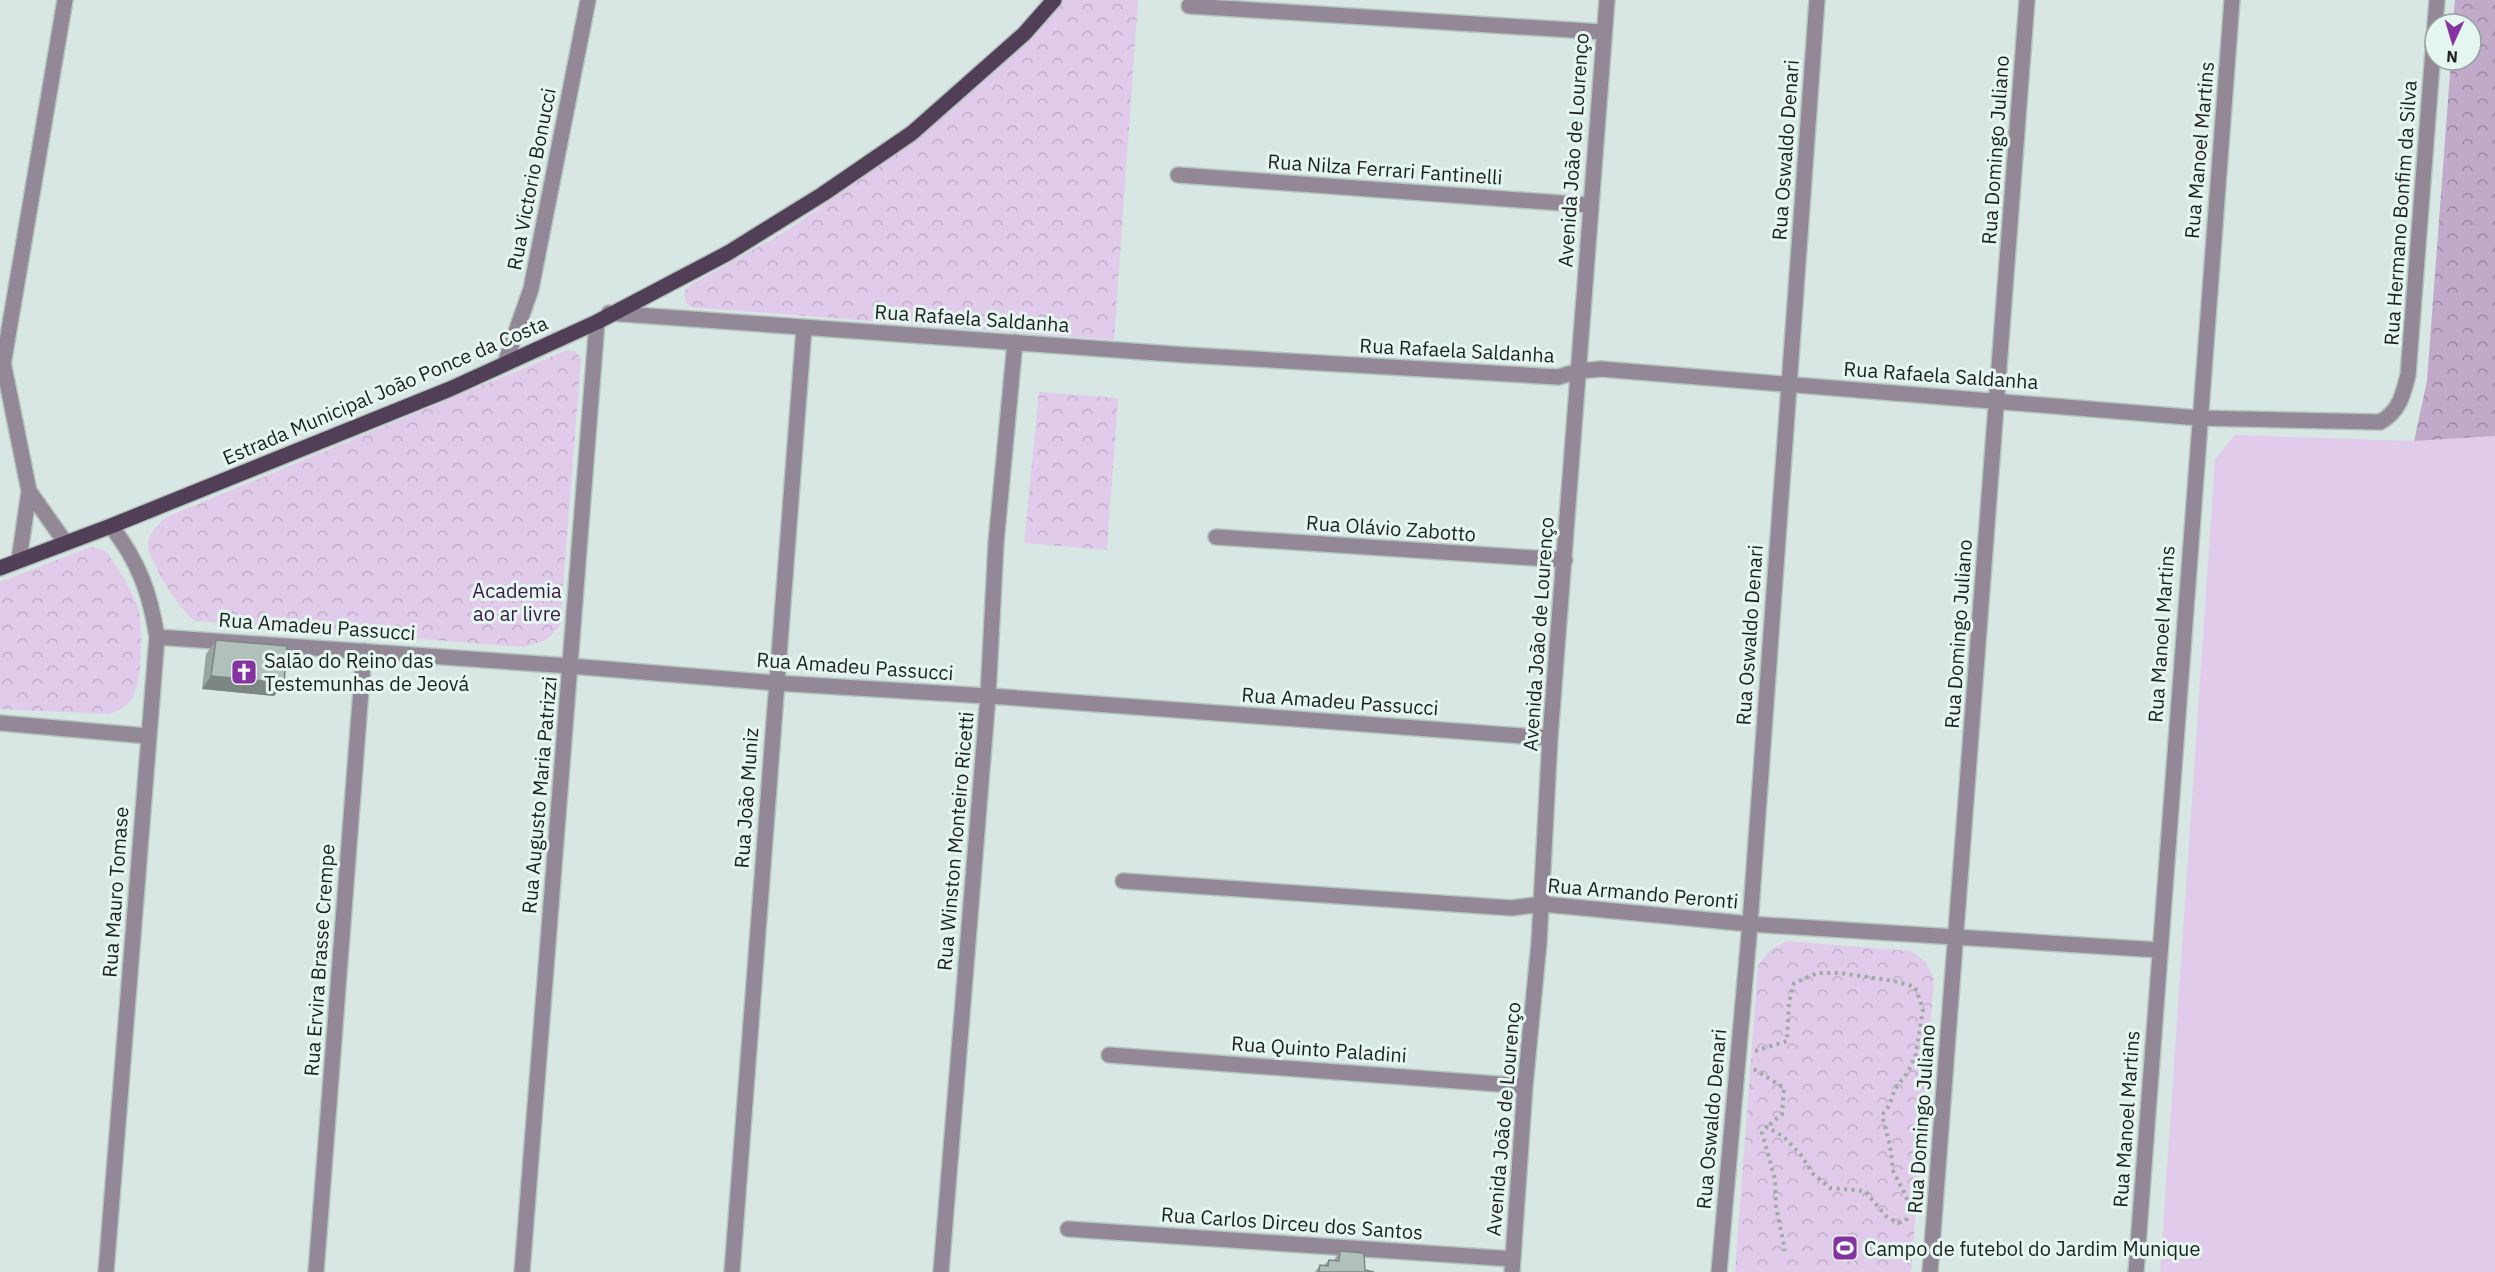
<svg xmlns="http://www.w3.org/2000/svg" width="2495" height="1272" viewBox="0 0 2495 1272" font-family="'IBM Plex Sans',sans-serif">
  <style>
    .grass { fill: #e1cbea }
    .forest { fill: url(#forest-crowns) }
    .park { fill: url(#park-crowns) }
    .lines { fill: none; stroke-linecap: round; stroke-linejoin: round }
    .minor-casing { stroke: #b6c4c0; stroke-width: 18 }
    .major-casing { stroke: #b6c4c0; stroke-width: 18 }
    .path { stroke: #9eaaa6; stroke-width: 4; stroke-dasharray: 3 4.5; stroke-linecap: butt }
    .minor { stroke: #928896; stroke-width: 15 }
    .major { stroke: #513f57; stroke-width: 15 }
    .wall { fill: #98a5a1 }
    .shaded-wall { fill: #7c8683 }
    .building { fill: #b1c0bb; stroke: #7c8683; stroke-width: 1.5 }
    .labels { text-anchor: middle; dominant-baseline: central; stroke-width: 6; stroke-linejoin: round; paint-order: stroke }
    .street-label { font-size: 20px; fill: #1d2221; stroke: #e5f5f0 }
    .park-label { font-size: 20px; fill: #3b1b46; stroke: #e5f5f0 }
    .poi-label { font-size: 20px; fill: #1d2221; stroke: #e5f5f0; text-anchor: start }
  </style>
  <defs>
    <pattern id="forest-crowns" width="20" height="18" patternUnits="userSpaceOnUse" patternTransform="scale(1.5)"><rect width="20" height="18" fill="#c0a9c9"/><path d="M2 6a3 3 0 1 1 6 0M12 15a3 3 0 1 1 6 0" fill="none" stroke="#9b89a3"/></pattern>
    <pattern id="park-crowns" width="20" height="18" patternUnits="userSpaceOnUse" patternTransform="scale(1.5)"><rect width="20" height="18" fill="#e1cbea"/><path d="M2 6a3 3 0 1 1 6 0M12 15a3 3 0 1 1 6 0" fill="none" stroke="#c1aec8"/></pattern>
  </defs>
  <rect width="100%" height="100%" fill="#d8e7e3"/>
  <path class="grass" d="M2235 435 2414 441 2495 436V1272H2160L2215 459Z"/>
  <path class="forest" d="M2455 0H2495V436L2414 441 2427 381 2451 60H2471V24H2453Z"/>
  <path class="park" d="M1064 0H1138L1114 340 691 307 686 303 684 292 689 286 788 230 911 144 1032 38Z
    M567 350 576 352 581 359 560 626 546 640 524 647 196 621C182 615 146 558 148 543 150 532 158 524 167 517Z
    M1039 392 1118 398 1107 550 1024 543Z
    M90 547 106 551C118 568 131 588 138 608 144 626 142 683 132 699 127 707 118 711 109 714L0 709V582Z
    M1787 941 1911 951 1926 962 1934 979 1911 1272H1735L1758 966 1770 950Z"/>
  <g class="lines">
    <defs>
      <path id="minor" d="M1189 6 1603 32
        M2435 24 2437 0
        M1178 175 1589 205
        M609 313 1186 355 1558 377 1579 371 1601 369 2199 418 2380 422C2399 412 2403 395 2408 375L2435 26
        M2 357 29 491 19 560
        M505 363 531 289 588 0
        M3 365 65 0
        M29 491 65 542
        M1216 537 1565 560
        M157 637 570 666 776 683 1004 697 1550 738
        M0 723 148 736
        M1123 881 1512 908 1542 904 1750 924 2159 950
        M1109 1055 1525 1086
        M1068 1229 1513 1259
        M106 1272 157 637C150 593 139 562 111 526
        M316 1272 364 651
        M522 1272 597 322
        M732 1272 804 328
        M941 1272 988 696 996 543 1015 342
        M1512 1272 1525 1086 1539 943 1550 738 1607 0
        M1719 1272 1750 924 1817 0
        M1930 1272 2027 0
        M2136 1272 2232 0"/>
      <path id="major" d="M0 568 111 526 450 389 597 322 728 253 823 194 912 133 1024 34 1054 0"/>
    </defs>
    <use href="#minor" class="minor-casing"/>
    <use href="#major" class="major-casing"/>
    <path class="path" d="M1755 1051 1787 1041 1789 1002 1794 983 1818 973H1840L1894 981 1915 987 1923 1009 1916 1054 1908 1072 1895 1089 1889 1106 1882 1115 1890 1145 1893 1171 1906 1196 1910 1210 1907 1219 1898 1223 1886 1216 1865 1191 1830 1188 1813 1174 1801 1155 1784 1137 1767 1127 1762 1133 1775 1179 1776 1206 1785 1251
      M1754 1069 1784 1088 1782 1114 1767 1127"/>
    <use href="#minor" class="minor"/>
    <use href="#major" class="major"/>
  </g>
  <path class="wall" d="M216 640 284 683 274 696 202 689 206 654Z
    M1340 1251 1365 1270 1374 1272H1315L1320 1265H1324L1329 1260H1334Z"/>
  <path class="shaded-wall" d="M211 676 284 683 274 696 202 689Z"/>
  <path class="building" d="M216 640 287 646 284 683 211 676Z
    M1340 1251 1364 1253 1365 1270 1374 1272H1319L1320 1265 1328 1266 1329 1260 1339 1261Z"/>
  <defs>
    <symbol id="church-square" viewBox="-11 -11 22 22"><rect x="-9" y="-9" width="18" height="18" rx="4" fill="#8633a2" stroke="#e5f5f0"/><path d="M-1.2-6h2.4v3.5h3.3v2.4h-3.3V6h-2.4V-.1h-3.3v-2.4h3.3Z" fill="#fff"/></symbol>
    <symbol id="stadium-square" viewBox="-11 -11 22 22"><rect x="-9" y="-9" width="18" height="18" rx="4" fill="#8633a2" stroke="#e5f5f0"/><path d="M0-5a6.5 5 0 1 0 0 10a6.5 5 0 1 0 0-10ZM-3.5-1.8h7v3.6h-7Z" fill="#fff"/></symbol>
  </defs>
  <g fill-rule="evenodd">
    <use href="#church-square" x="229" y="657" width="30" height="30"/>
    <use href="#stadium-square" x="1830" y="1233" width="30" height="30"/>
  </g>
  <g class="labels">
    <g class="street-label">
      <text transform="translate(1573 150) rotate(-86)">Avenida João de Lourenço</text>
      <text transform="translate(1785 150) rotate(-86)">Rua Oswaldo Denari</text>
      <text transform="translate(1995 150) rotate(-86)">Rua Domingo Juliano</text>
      <text transform="translate(2199 150) rotate(-85)">Rua Manoel Martins</text>
      <text transform="translate(1385 169) rotate(4)">Rua Nilza Ferrari Fantinelli</text>
      <text transform="translate(531 179) rotate(-79)">Rua Victorio Bonucci</text>
      <text transform="translate(2400 213) rotate(-86)">Rua Hermano Bonfim da Silva</text>
      <text transform="translate(972 318) rotate(4)">Rua Rafaela Saldanha</text>
      <text transform="translate(1457 350) rotate(3)">Rua Rafaela Saldanha</text>
      <text transform="translate(1941 375) rotate(4)">Rua Rafaela Saldanha</text>
      <text transform="translate(385 390) rotate(-23)">Estrada Municipal João Ponce da Costa</text>
      <text transform="translate(1391 528) rotate(4)">Rua Olávio Zabotto</text>
      <text transform="translate(317 626) rotate(4)">Rua Amadeu Passucci</text>
      <text transform="translate(1538 634) rotate(-86)">Avenida João de Lourenço</text>
      <text transform="translate(1958 634) rotate(-86)">Rua Domingo Juliano</text>
      <text transform="translate(2161 634) rotate(-86)">Rua Manoel Martins</text>
      <text transform="translate(1749 635) rotate(-86)">Rua Oswaldo Denari</text>
      <text transform="translate(855 666) rotate(4)">Rua Amadeu Passucci</text>
      <text transform="translate(1340 701) rotate(4)">Rua Amadeu Passucci</text>
      <text transform="translate(539 795) rotate(-85)">Rua Augusto Maria Patrizzi</text>
      <text transform="translate(746 798) rotate(-86)">Rua João Muniz</text>
      <text transform="translate(955 841) rotate(-85)">Rua Winston Monteiro Ricetti</text>
      <text transform="translate(115 892) rotate(-86)">Rua Mauro Tomase</text>
      <text transform="translate(1643 893) rotate(5)">Rua Armando Peronti</text>
      <text transform="translate(319 960) rotate(-86)">Rua Ervira Brasse Crempe</text>
      <text transform="translate(1319 1049) rotate(4)">Rua Quinto Paladini</text>
      <text transform="translate(1503 1119) rotate(-85)">Avenida João de Lourenço</text>
      <text transform="translate(1711 1119) rotate(-85)">Rua Oswaldo Denari</text>
      <text transform="translate(1921 1119) rotate(-86)">Rua Domingo Juliano</text>
      <text transform="translate(2126 1119) rotate(-86)">Rua Manoel Martins</text>
      <text transform="translate(1292 1223) rotate(4)">Rua Carlos Dirceu dos Santos</text>
    </g>
    <g class="park-label">
      <text x="517" y="590">Academia<tspan x="517" dy="23">ao ar livre</tspan></text>
    </g>
    <g class="poi-label">
      <text x="264" y="660">Salão do Reino das<tspan x="264" dy="23">Testemunhas de Jeová</tspan></text>
      <text x="1864" y="1248">Campo de futebol do Jardim Munique</text>
    </g>
  </g>
  <g transform="translate(2453 42) rotate(184)"><circle r="28" fill="#e5f5f0" stroke="#95a19d" stroke-width="1.5"/>
  <path d="M0-4.5L10 22L0 15L-10 22Z" fill="#8633a2"/>
  <text y="-9" font-size="16" font-weight="bold" text-anchor="middle" fill="#1d2221">N</text>
  </g>
</svg>
